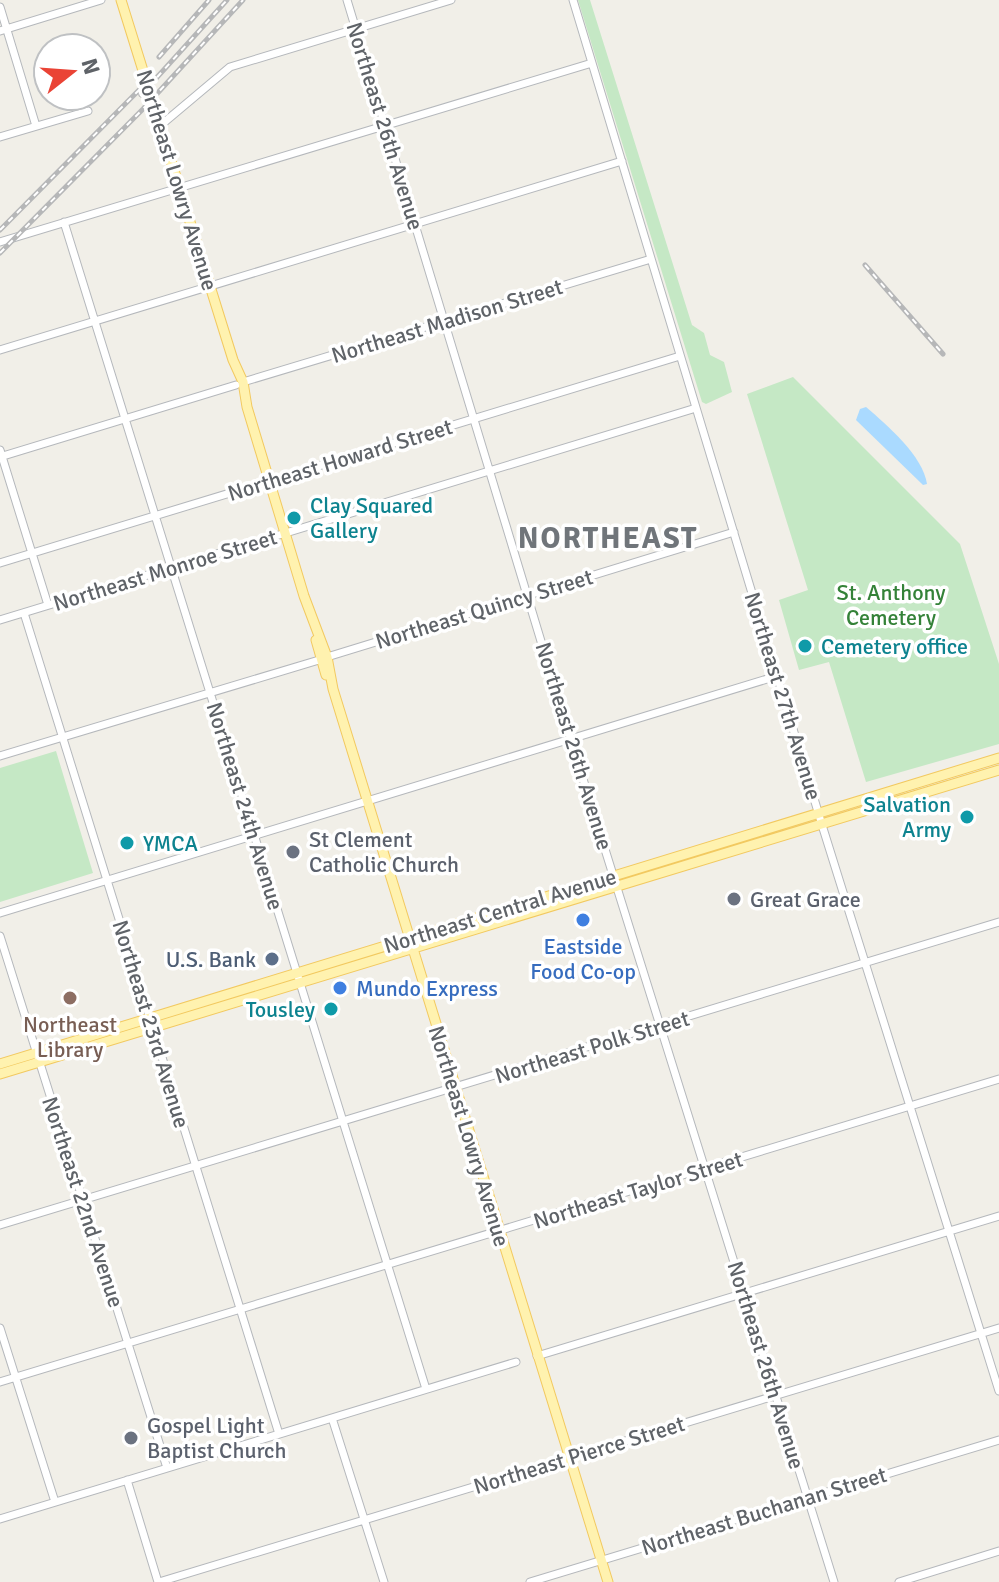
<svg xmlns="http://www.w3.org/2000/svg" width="999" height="1582" viewBox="0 0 999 1582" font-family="Signika,sans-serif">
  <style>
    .green { fill: #c5e8c5 }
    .water { fill: #aadaff }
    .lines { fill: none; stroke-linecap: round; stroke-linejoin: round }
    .minor-casing { stroke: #b5b8bc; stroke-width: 9 }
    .major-casing { stroke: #f2c960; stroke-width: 11 }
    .minor { stroke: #fff; stroke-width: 7 }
    .major { stroke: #fff2af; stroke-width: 9 }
    .rail-casing { stroke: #b6b7b8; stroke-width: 5 }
    .rail { stroke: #fff; stroke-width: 2; stroke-dasharray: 6; stroke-linecap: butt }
    .culture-dot { fill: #0f9aa8; stroke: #fff; stroke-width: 3 }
    .worship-dot { fill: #6b7280; stroke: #fff; stroke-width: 3 }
    .shop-dot { fill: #3f7fe0; stroke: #fff; stroke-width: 3 }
    .service-dot { fill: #5c6f8a; stroke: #fff; stroke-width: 3 }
    .education-dot { fill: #8d6e63; stroke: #fff; stroke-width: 3 }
    .labels { text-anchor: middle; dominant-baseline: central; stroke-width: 7; stroke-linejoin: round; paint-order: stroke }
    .street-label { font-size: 22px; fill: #5f6368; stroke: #fff }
    .culture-label { font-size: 22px; fill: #0d838f; stroke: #fff; text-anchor: start }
    .park-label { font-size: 22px; fill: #348238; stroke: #fff }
    .worship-label { font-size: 22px; fill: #5b616d; stroke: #fff; text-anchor: start }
    .shop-label { font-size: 22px; fill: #366cbe; stroke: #fff }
    .service-label { font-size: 22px; fill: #4e5e75; stroke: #fff; text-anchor: end }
    .education-label { font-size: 22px; fill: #785e54; stroke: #fff }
    .district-label { font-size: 30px; font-weight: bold; letter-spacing: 2px; fill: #70757a; stroke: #fff }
  </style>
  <rect width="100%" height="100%" fill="#f1efe8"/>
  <path class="green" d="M578 0H590L692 325 704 333 710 355 724 362 732 392 706 404 702 402Z
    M793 377 960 544 999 664V744L866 782 829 662 799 670 779 600 808 590 747 394Z
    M56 751 93 873 0 902V768Z"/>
  <path class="water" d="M866 407C887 425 923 456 927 484L923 485 856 420 860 409Z"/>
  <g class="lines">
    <defs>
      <path id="minor" d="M347 0 573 747 834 1582
        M573 0 822 825 999 1391
        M0 7 36 126
        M0 31 101 0
        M161 125 230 67 451 0
        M0 137 88 111
        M64 222 426 1389
        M0 242 592 63
        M0 350 622 161
        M243 382 651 259
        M0 450 48 605
        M0 457 236 385
        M0 563 680 356
        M24 613 279 1434
        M0 620 696 408
        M327 657 734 532
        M0 756 319 660
        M0 913 777 676
        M0 936 167 1468
        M0 1225 999 922
        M0 1328 55 1502
        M537 1356 999 1216
        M0 1382 999 1079
        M332 1418 384 1582
        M127 1480 158 1582
        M0 1519 516 1362
        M159 1582 999 1328
        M530 1582 999 1440
        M899 1582 999 1551"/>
      <path id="major" d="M121 0 233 360 243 382 247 407 304 596 327 657 333 689 608 1582
        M316 640 326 675
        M0 1064 999 758
        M0 1074 999 770"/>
    </defs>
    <use href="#minor" class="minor-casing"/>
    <use href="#major" class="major-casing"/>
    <use href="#minor" class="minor"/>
    <use href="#major" class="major"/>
    <defs>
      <path id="rail" d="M159 57 209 0
        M141 95 227 0
        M0 230 144 85
        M0 253 143 109 243 0
        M865 265 943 354"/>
    </defs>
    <use href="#rail" class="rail-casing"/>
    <use href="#rail" class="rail"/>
  </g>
  <g class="culture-dot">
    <circle cx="294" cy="518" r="8"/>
    <circle cx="805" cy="646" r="8"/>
    <circle cx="967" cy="817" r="8"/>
    <circle cx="127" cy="843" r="8"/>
    <circle cx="331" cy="1009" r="8"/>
  </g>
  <g class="worship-dot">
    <circle cx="293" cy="852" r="8"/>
    <circle cx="734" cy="899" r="8"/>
    <circle cx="131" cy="1438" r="8"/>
  </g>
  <g class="shop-dot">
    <circle cx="583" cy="920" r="8"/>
    <circle cx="340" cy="988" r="8"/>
  </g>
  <circle class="service-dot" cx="272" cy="959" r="8"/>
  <circle class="education-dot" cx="70" cy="998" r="8"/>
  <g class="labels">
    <g class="street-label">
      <text transform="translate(385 126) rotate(73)">Northeast 26th Avenue</text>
      <text transform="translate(177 180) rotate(73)">Northeast Lowry Avenue</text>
      <text transform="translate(447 321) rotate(-17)">Northeast Madison Street</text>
      <text transform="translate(340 460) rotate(-17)">Northeast Howard Street</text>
      <text transform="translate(165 570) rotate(-17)">Northeast Monroe Street</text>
      <text transform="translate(484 609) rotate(-17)">Northeast Quincy Street</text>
      <text transform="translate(783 696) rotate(73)">Northeast 27th Avenue</text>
      <text transform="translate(574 746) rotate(73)">Northeast 26th Avenue</text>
      <text transform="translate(245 806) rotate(73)">Northeast 24th Avenue</text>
      <text transform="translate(500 911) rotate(-17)">Northeast Central Avenue</text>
      <text transform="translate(151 1024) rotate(73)">Northeast 23rd Avenue</text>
      <text transform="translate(592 1047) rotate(-17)">Northeast Polk Street</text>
      <text transform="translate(469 1136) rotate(73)">Northeast Lowry Avenue</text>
      <text transform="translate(638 1190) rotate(-17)">Northeast Taylor Street</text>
      <text transform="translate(83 1202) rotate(72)">Northeast 22nd Avenue</text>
      <text transform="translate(766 1365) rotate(73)">Northeast 26th Avenue</text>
      <text transform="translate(579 1455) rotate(-17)">Northeast Pierce Street</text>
      <text transform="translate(764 1511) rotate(-17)">Northeast Buchanan Street</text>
    </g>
    <g class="culture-label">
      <text x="310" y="505">Clay Squared<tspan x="310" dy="25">Gallery</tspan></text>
      <text x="821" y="646">Cemetery office</text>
      <text x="951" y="804" text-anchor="end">Salvation<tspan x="951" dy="25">Army</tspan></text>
      <text x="143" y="843">YMCA</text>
      <text x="315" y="1009" text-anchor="end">Tousley</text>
    </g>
    <g class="park-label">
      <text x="891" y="592">St. Anthony<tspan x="891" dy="25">Cemetery</tspan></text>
    </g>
    <g class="worship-label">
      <text x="309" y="839">St Clement<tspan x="309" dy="25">Catholic Church</tspan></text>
      <text x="750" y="899">Great Grace</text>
      <text x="147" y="1425">Gospel Light<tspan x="147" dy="25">Baptist Church</tspan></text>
    </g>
    <g class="shop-label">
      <text x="583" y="946">Eastside<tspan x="583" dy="25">Food Co-op</tspan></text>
      <text x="356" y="988" text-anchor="start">Mundo Express</text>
    </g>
    <g class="service-label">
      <text x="256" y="959">U.S. Bank</text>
    </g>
    <g class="education-label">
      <text x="70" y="1024">Northeast<tspan x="70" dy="25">Library</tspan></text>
    </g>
    <g class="district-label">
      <text x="608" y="538">NORTHEAST</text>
    </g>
  </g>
  <g transform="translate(72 72) rotate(73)"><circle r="38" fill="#ffffff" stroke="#bfc1c3" stroke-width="2"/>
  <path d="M0-6L14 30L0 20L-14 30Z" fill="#ea4335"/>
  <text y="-12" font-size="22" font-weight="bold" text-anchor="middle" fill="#5f6368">N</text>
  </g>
</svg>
